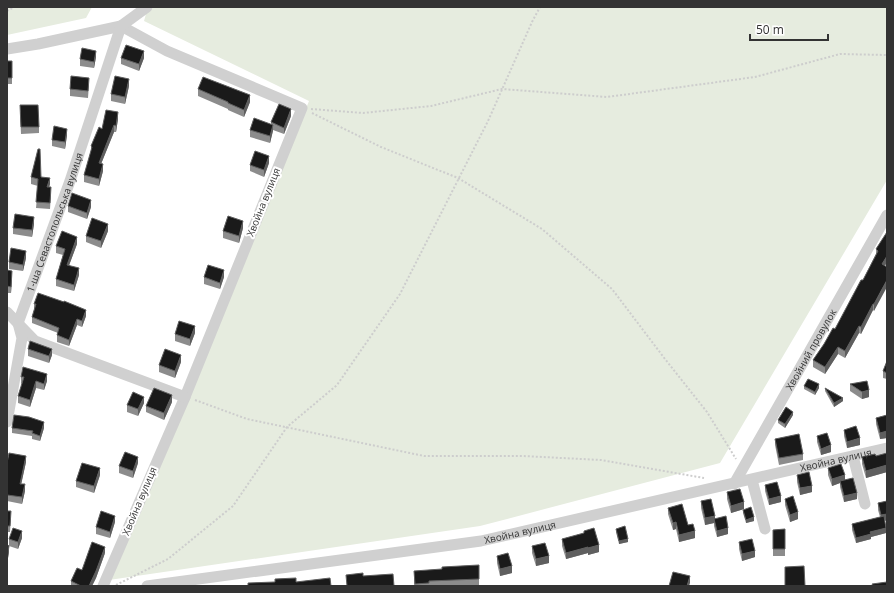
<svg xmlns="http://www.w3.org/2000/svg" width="894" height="593" viewBox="0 0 894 593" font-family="'Open Sans',sans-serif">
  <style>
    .green { fill: #e6ecdf }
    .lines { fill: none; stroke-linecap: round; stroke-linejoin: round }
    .path { stroke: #cdcdcd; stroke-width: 2; stroke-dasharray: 2 2; stroke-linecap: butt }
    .minor { stroke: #d0d0d0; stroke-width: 11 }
    .wall { fill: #8c8c8c }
    .shaded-wall { fill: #5f5f5f }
    .building { fill: #1a1a1a; stroke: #5f5f5f }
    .labels { text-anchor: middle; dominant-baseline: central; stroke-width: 4; stroke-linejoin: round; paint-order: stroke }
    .street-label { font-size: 10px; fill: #333; stroke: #fff }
  </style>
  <rect width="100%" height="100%" fill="#fff"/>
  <path class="green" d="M7 7H92L86 18 7 35Z
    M148 7H887V180L720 463 480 526 109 580 186 405 309 101 144 21Z"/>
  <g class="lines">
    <path class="path" d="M7 11 14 7
      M311 109 363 113 431 106 502 89 607 97 755 77 840 54 887 55
      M312 113 381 147 458 178 542 229 612 289 665 359 707 412 736 459
      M195 400 247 419 424 456H523L601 460 704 478
      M116 585 168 559 233 506 287 427 337 385 400 294 488 121 532 22 540 7"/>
    <g class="minor">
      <path d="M7 49 38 44 121 26 167 51 302 108 185 397 103 586"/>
      <path d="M7 312 35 341 185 397"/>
      <path id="s1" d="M7 422 22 338 18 323 70 181 121 26 147 7"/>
      <path d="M853 456 865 504"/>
      <path d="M752 480 765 529"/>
      <path id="s2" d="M734 484 887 215"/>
      <path id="s3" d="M147 586 481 541 887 448"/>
    </g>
  </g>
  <path class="wall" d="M96 57 94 68 80 66V59Z
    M121 58H144L139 71 121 64Z
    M7 61H12V84H7Z
    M89 84 88 98 70 96V89Z
    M129 86 125 104 111 101V94Z
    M198 89 250 102 244 117 228 110V109L198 96Z
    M20 112 39 127V133L21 134Z
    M291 116 284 134 273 130 270 143 250 137V130L271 124V122Z
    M118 119 116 132H114L101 164 103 171 99 186 84 182V175L91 152V146L102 129Z
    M67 135 65 149 52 146V140Z
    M269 163 264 177 250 171V165Z
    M31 177H41L50 184 49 187 51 194 50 209 36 208 38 186 31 184Z
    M68 206 91 207 87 219 68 212Z
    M34 224 32 237 13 234V228Z
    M243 228 239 243 223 238V231Z
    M108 231 101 248 86 242V236Z
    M887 232V262L885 266 874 311 873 310 861 334 859 333 845 358 838 354 825 374 813 367V360L835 329 863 280 876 254V249Z
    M77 244 69 265 79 275 74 291 56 286V279L63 255 56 253V246Z
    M26 258 23 271 9 269V262Z
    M7 270 12 277 11 293H7Z
    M204 277H224L220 289 204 284Z
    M34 304 86 316 82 327 77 325 69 346 57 342V335L58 333 32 323V317L34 310Z
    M195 333 190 346 175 341V334Z
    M28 349 52 355 49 363 28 356Z
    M887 361V379L883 378V371Z
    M181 362 175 378 159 372V365Z
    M21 377 47 381 44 390 36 388 30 407 18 403V396L22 384 21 383Z
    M850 384 869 397 862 399 850 391Z
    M804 386 819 388 815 395 804 389Z
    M825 388 843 401 834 407 825 391Z
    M172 402 164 420 146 412V406Z
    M144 403 138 416 127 412V405Z
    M793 415 785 428 778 423V420Z
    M887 415V438L880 439 876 424V418Z
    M12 428H44L40 441 32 439V436L12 433Z
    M844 430 860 445 847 448 844 436Z
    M817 436 831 452 821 455 817 442Z
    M775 439 803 454V460L779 465 775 445Z
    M887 453V472L866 478 862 464V457L876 456Z
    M26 462 21 484 25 491 22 504 7 501V463Z
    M138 463 133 478 119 473V466Z
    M828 468 845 480 857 499 844 502 840 487V483L832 486 828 475Z
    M100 475 94 493 76 487V481Z
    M797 475 812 492 800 495 797 482Z
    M765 485 781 502 769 505 765 491Z
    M727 492 744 509 731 513 727 499Z
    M785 499 798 519 790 522 785 505Z
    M701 501 715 519 728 534 717 537 714 526V523L705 525 701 508Z
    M887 501V520L885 521 886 533 871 537V539L856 543 852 530V524L880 517 878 510V503Z
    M668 508 688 525 695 538 679 542 676 529 673 530 668 514Z
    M743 510 754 521 746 523 743 513Z
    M7 511 11 518 10 532H7Z
    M115 522 110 538 96 534V527Z
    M616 529 628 542 619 544 616 532Z
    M785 529V556H773V530Z
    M584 531 599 552 588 555V553L566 559 562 546V539L584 533Z
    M22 538 18 549 9 546V552L7 564V545H9V539Z
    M739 542 755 557 742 561 739 549Z
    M532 546 549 563 536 566 532 553Z
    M105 553 96 578 92 586H71V581L82 570Z
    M497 556 512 573 500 576 497 563Z
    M414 571 479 579V585L451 586H414Z"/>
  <path class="shaded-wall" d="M96 51V57L94 68V62Z
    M144 51V58L139 71V64Z
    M129 79V86L125 104V97Z
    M250 95V102L244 117V110Z
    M291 109V116L284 134V128Z
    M118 112V119L116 132V126Z
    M114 125V132L99 169V163Z
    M273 125V131L270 143V136Z
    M67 129V135L65 149V142Z
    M269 156V163L264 177V170Z
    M103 164V171L99 186V179Z
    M50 178V184L47 194V187Z
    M91 200V207L87 219V213Z
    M34 217V224L32 237V230Z
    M243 221V228L239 243V236Z
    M108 224V231L101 248V241Z
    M77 237V244L67 271V265Z
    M26 251V258L23 271V265Z
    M887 256V262L882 271V264Z
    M79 268V275L74 291V285Z
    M224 270V277L220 289V283Z
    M12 271V277L11 293V287Z
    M887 280V287L874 311V304Z
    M873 304V310L861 334V327Z
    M86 310V316L82 327V321Z
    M77 319V325L69 346V340Z
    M195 326V333L190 346V339Z
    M859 326V333L845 358V351Z
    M838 347V354L825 374V367Z
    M52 349V355L49 363V356Z
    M181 355V362L175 378V371Z
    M47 374V381L44 390V384Z
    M36 381V388L30 407V400Z
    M819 384V388L815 395V392Z
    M869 390V397L862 399V392Z
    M172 395V402L164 420V413Z
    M144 397V403L138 416V409Z
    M843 398V401L834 407V403Z
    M793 412V415L785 428V424Z
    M44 422V428L40 441V436Z
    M887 431V438L880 439V433Z
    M860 438V445L847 448V442Z
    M831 445V452L821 455V449Z
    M26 456V462L20 490V484Z
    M138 457V463L133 478V471Z
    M887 465V472L866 478V471Z
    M100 468V475L94 493V486Z
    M845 475V482L840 481V483L832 486V479Z
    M25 484V491L22 504V497Z
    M812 486V492L800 495V488Z
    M857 493V499L844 502V496Z
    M781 496V502L769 505V499Z
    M744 502V509L731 513V506Z
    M798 512V519L790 522V515Z
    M887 514V520L881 522V515Z
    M115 516V522L110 538V532Z
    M715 516V522L714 519V523L705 525V518Z
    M754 517V521L746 523V520Z
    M676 522V529L673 530V523Z
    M728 528V534L717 537V531Z
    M886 528V533L871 537V539L856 543V538L870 532Z
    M22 531V538L18 549V542Z
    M695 531V538L679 542V535Z
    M628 539V542L619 544V541Z
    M599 545V552L588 555V548Z
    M9 546V552L7 564V558Z
    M105 547V553L96 578 92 586H89Z
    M588 547V553L566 559V553Z
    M755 551V557L742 561V554Z
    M549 556V563L536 566V559Z
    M512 566V573L500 576V569Z
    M690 576V583L689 586H687Z"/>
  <path class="building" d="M126 45 144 51 139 64 121 58Z
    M82 48 96 51 94 62 80 59Z
    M7 61H12V78H7Z
    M71 76 89 78 88 91 70 89Z
    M115 76 129 79 125 97 111 94Z
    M203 77 250 95 244 110 228 103V102L198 89Z
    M279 104 291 109 284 128 271 122Z
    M20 105H38L39 127H21Z
    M106 110 118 112 116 126 114 125 99 163 103 164 99 179 84 175 92 147 91 146 99 127 102 129Z
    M254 118 273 125 270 136 250 130Z
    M54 126 67 129 65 142 52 140Z
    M38 149H40L41 177 50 178 47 187H51L50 203 36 202 38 179 31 177Z
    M255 151 269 156 264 170 250 165Z
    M72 193 91 200 87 213 68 206Z
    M15 214 34 217 32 230 13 228Z
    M228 216 243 221 239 236 223 231Z
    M92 218 108 224 101 241 86 236Z
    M62 231 77 237 67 265 79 268 74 285 56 279 65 249 56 246Z
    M887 232V256L882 264 887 267V280L874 304H873L861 327 859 326 845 351 838 347 825 367 813 360 824 344 833 328 835 329 861 280H863L878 251 876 249Z
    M11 248 26 251 23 265 9 262Z
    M208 265 224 270 220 283 204 277Z
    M7 270 12 271 11 287 7 286Z
    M38 293 64 302V301L86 310 82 321 77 319 69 340 57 335 59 328 32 317 36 304H34Z
    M179 321 195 326 190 339 175 334Z
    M30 341 52 349 49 356 28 349Z
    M165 349 181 355 175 371 159 365Z
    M887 361V373L883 371Z
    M23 367 47 374 44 384 36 381 30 400 18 396 24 377H21Z
    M808 379 819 384 815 392 804 386Z
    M867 381 869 390 862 392 850 384Z
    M154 388 172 395 164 413 146 406Z
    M825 388 843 398 834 403Z
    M133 392 144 397 138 409 127 405Z
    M786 407 793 412 785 424 778 420Z
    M14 415 29 417 44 422 40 436 32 433 33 431 12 428Z
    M887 415V431L880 433 876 418Z
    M856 426 860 438 847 442 844 430Z
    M827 433 831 445 821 449 817 436Z
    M799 434 803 454 779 458 775 439Z
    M125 452 138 457 133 471 119 466Z
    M9 453 26 456 20 484H25L22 497 7 495V463Z
    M887 453V465L866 471 862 457 875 454 876 456Z
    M82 463 100 468 94 486 76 481Z
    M841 464 845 475 832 479 828 468Z
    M809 472 812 486 800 488 797 475Z
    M853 478 857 493 844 496 840 481Z
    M777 482 781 496 769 499 765 485Z
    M740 489 744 502 731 506 727 492Z
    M793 496 798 512 790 515 785 499Z
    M711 499 715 516 705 518 701 501Z
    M887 501V514L881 515 878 503Z
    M682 504 688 525 693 524 695 531 679 535 676 522 673 523 668 508Z
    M751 507 754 517 746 520 743 510Z
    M7 511H11L10 526H7Z
    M101 511 115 516 110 532 96 527Z
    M726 516 728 528 717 531 714 519Z
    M884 516 886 528 870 532 871 534 856 538 852 524Z
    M625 526 628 539 619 541 616 529Z
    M13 528 22 531 18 542 9 539Z
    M594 528 599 545 588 548V547L566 553 562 539 584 533V531Z
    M785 529V549H773V530Z
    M752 539 755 551 742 554 739 542Z
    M92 542 105 547 96 571 89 586H81L71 581 77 568 82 570Z
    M545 543 549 556 536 559 532 546Z
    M7 545 9 546 7 558Z
    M508 553 512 566 500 569 497 556Z
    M479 565V579L429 581V583L415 584 414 571 442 569V567Z
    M804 566 805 586H785V567Z
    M673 572 690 576 687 586H669Z
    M363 573V576L393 574 394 586H347L346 575Z
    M296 578V582L330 578 331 586H248V583L275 582V579Z
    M887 582V586H873L872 584Z"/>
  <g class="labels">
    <g class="street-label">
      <text transform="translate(263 202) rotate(-68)">Хвойна вулиця</text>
      <text stroke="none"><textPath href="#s1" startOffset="208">1-ша Севастопольська вулиця</textPath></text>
      <text stroke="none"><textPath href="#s2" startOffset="155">Хвойний провулок</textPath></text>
      <text stroke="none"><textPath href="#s3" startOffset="701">Хвойна вулиця</textPath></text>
      <text transform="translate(139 501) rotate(-67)">Хвойна вулиця</text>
      <text stroke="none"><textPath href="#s3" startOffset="377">Хвойна вулиця</textPath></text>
    </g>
  </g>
  <rect width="894" height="593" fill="none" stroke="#333333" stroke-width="16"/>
  <path d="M750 34v6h78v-6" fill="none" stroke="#333333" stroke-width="2"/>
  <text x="756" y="34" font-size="12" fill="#333333" stroke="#ffffff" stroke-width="3" paint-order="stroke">50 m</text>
</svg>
